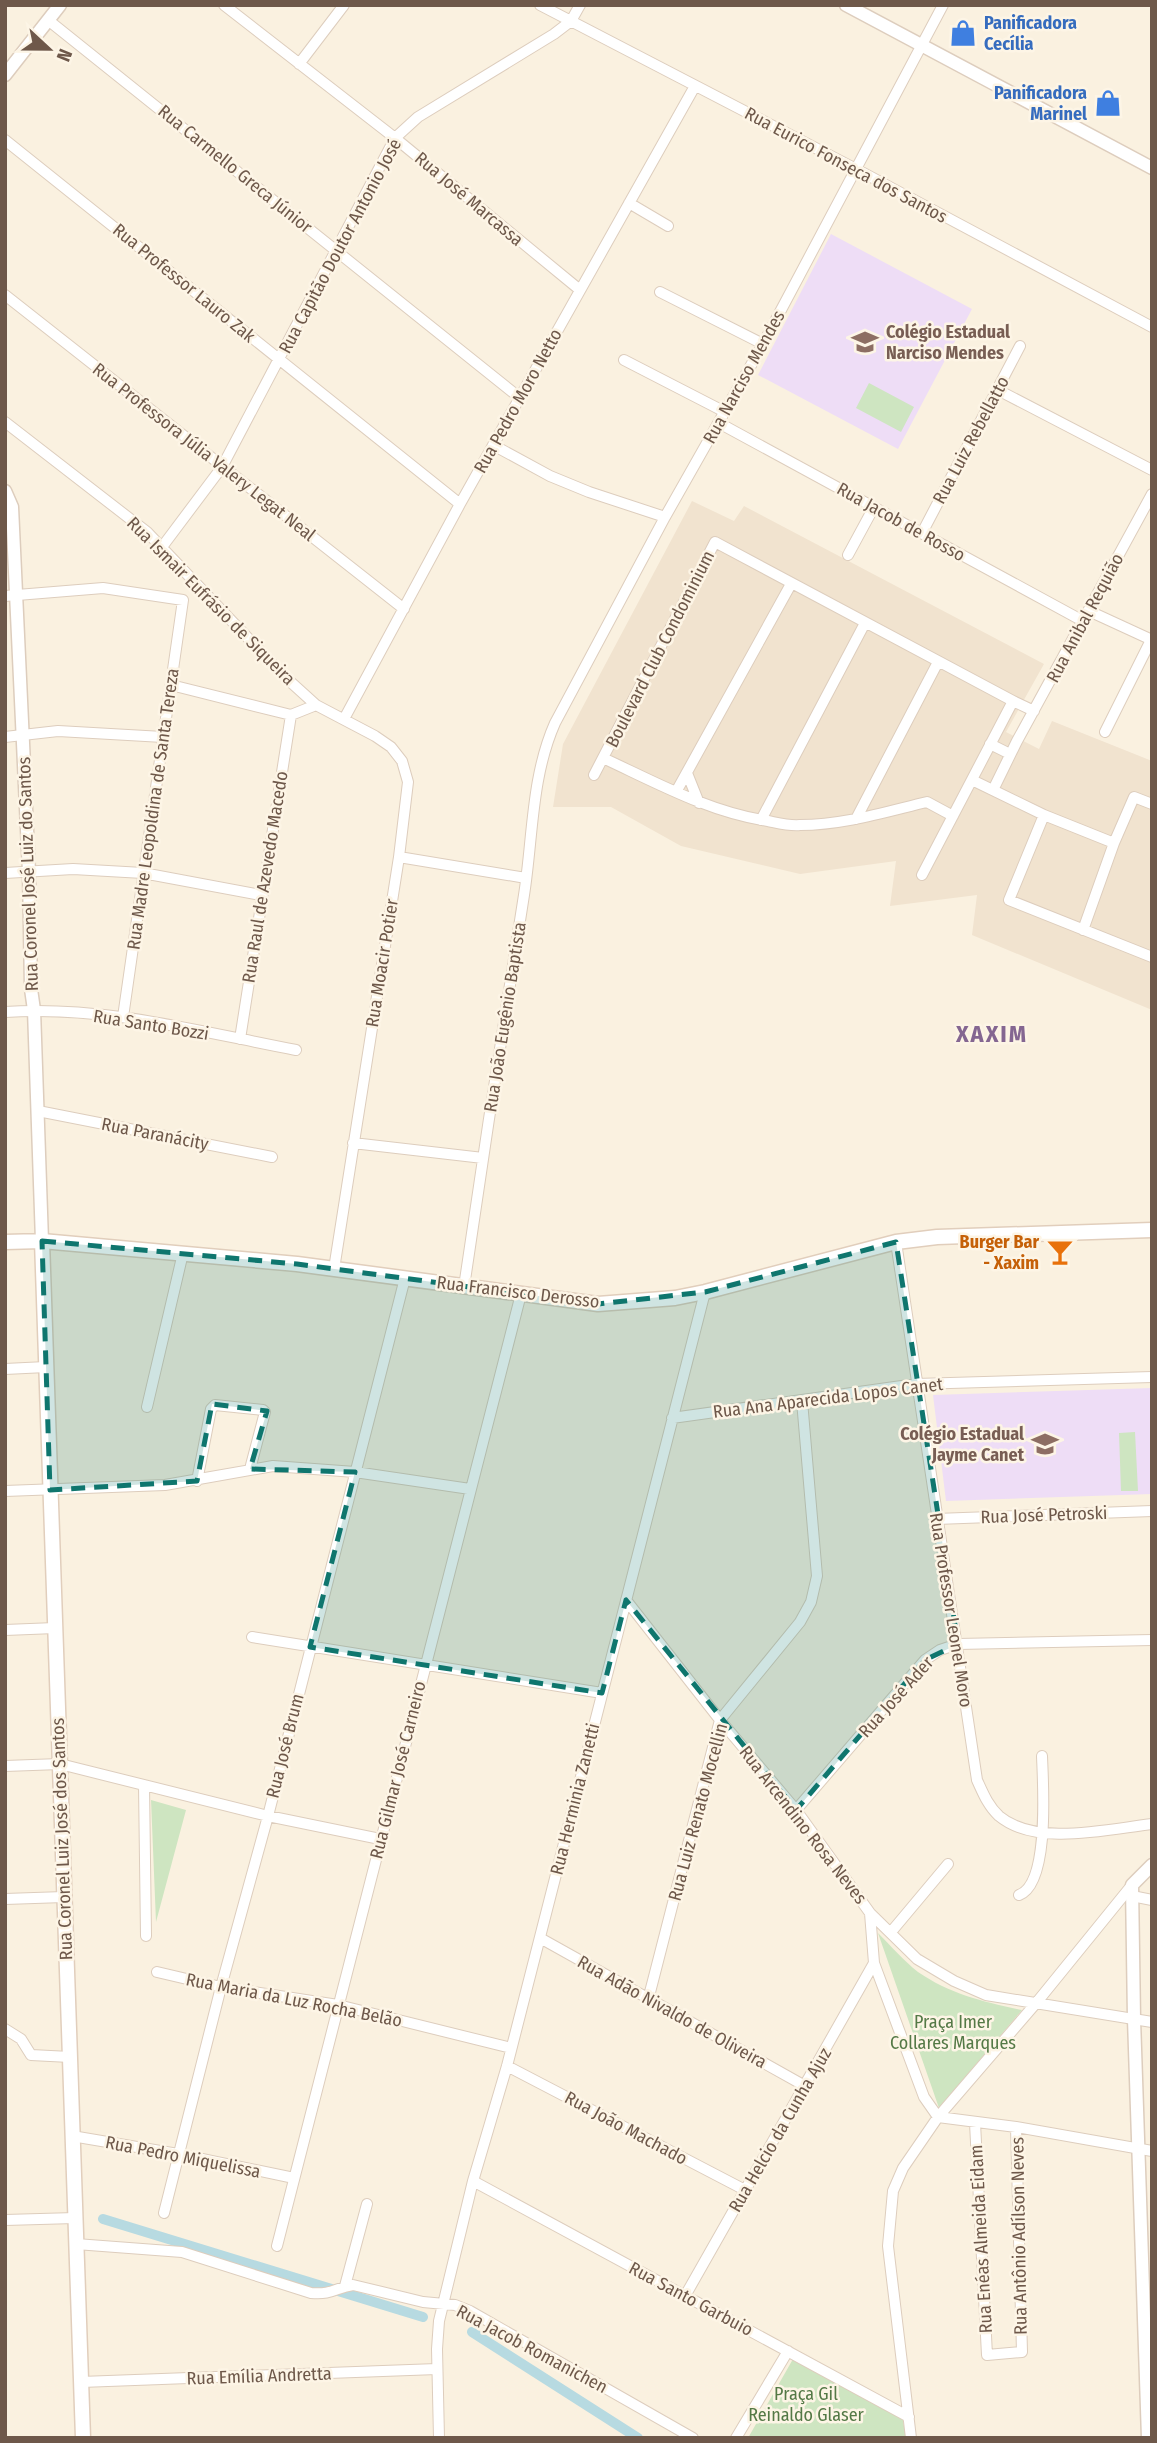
<svg xmlns="http://www.w3.org/2000/svg" width="1157" height="2443" viewBox="0 0 1157 2443" font-family="'Fira Sans Condensed',sans-serif">
  <style>
    .residential { fill: #f1e3cf }
    .education { fill: #eeddf6 }
    .green { fill: #cee5c1 }
    .lines { fill: none; stroke-linecap: round; stroke-linejoin: round }
    .canal { stroke: #b7dae1; stroke-width: 10 }
    .minor-casing { stroke: #ddcdbd; stroke-width: 12 }
    .tertiary-casing { stroke: #ddcdbd; stroke-width: 15 }
    .secondary-casing { stroke: #e1cebc; stroke-width: 17 }
    .minor { stroke: #fff; stroke-width: 10 }
    .tertiary { stroke: #fff; stroke-width: 12 }
    .secondary { stroke: #fff; stroke-width: 14 }
    .marked { fill: #0f766e; fill-opacity: 0.2; stroke: #0f766e; stroke-width: 5; stroke-dasharray: 14 9; stroke-linejoin: round }
    .labels { text-anchor: middle; dominant-baseline: central; stroke-width: 5; stroke-linejoin: round; paint-order: stroke }
    .shop-label { font-size: 18px; font-weight: bold; fill: #366cbe; stroke: #fdf5e6; text-anchor: start }
    .street-label { font-size: 18px; fill: #6e584a; stroke: #fdf5e6 }
    .education-label { font-size: 18px; font-weight: bold; fill: #785e54; stroke: #fdf5e6; text-anchor: start }
    .food-label { font-size: 18px; font-weight: bold; fill: #c56008; stroke: #fdf5e6; text-anchor: end }
    .park-label { font-size: 18px; fill: #547946; stroke: #fdf5e6 }
    .district-label { font-size: 24px; font-weight: bold; letter-spacing: 2px; fill: #846691; stroke: #fdf5e6 }
  </style>
  <rect width="100%" height="100%" fill="#faf1e0"/>
  <path class="residential" d="M692 501 734 521 744 506 1044 664 1006 732 1039 749 1052 721 1152 761V1010L972 935 977 895 890 906 896 861 800 874 681 846 611 807H553L563 744Z"/>
  <path class="education" d="M831 234 972 309 898 449 758 375Z
    M1152 1388V1494L946 1501 933 1395Z"/>
  <path class="green" d="M869 383 914 407 901 432 856 408Z
    M1135 1432 1138 1491H1121L1119 1433Z
    M151 1800 186 1810 156 1922Z
    M878 1933C891 1946 904 1961 918 1972 950 1994 984 2002 1022 2010L939 2108Z
    M793 2359 903 2420 906 2438H748Z"/>
  <g class="lines">
    <path class="canal" d="M103 2219 423 2317
      M472 2332 638 2438"/>
    <defs>
      <path id="minor" d="M224 5 395 138 580 290
        M540 5 856 169 1152 327
        M48 20 520 398
        M299 64 344 5
        M5 140 460 504
        M629 203 668 226
        M660 292 763 344
        M5 295 404 609
        M624 360 725 412
        M998 390 1152 470
        M5 422 147 532 284 676 316 705 375 736 391 747 402 761 408 782 399 857 334 1269
        M719 423 1083 621
        M493 445 550 476 589 492 665 517
        M922 533 1020 346
        M162 547 222 467 395 138 418 117 554 34 571 21 580 5
        M848 555 874 507
        M5 596 103 588 183 600 123 1017
        M1089 611 1152 640
        M171 685 291 715 316 705
        M1013 701 1034 711
        M344 719 460 504 695 86
        M1105 732 1151 640
        M5 737 58 731 163 737
        M990 744 1010 754
        M603 758C657 783 709 812 768 821 778 823 789 826 800 825 843 825 885 812 927 802L953 816
        M687 773 699 803
        M594 775 715 542 1013 701 922 875
        M972 780 1044 815 1114 843
        M993 790 1017 741 1152 494
        M676 792 791 584
        M1044 815 1009 900 1152 957
        M856 819 938 662
        M761 820 865 623
        M399 857 526 878
        M5 873 73 869 143 873 261 895
        M1083 930 1114 843 1134 797 1152 804
        M5 1012C102 1005 201 1032 296 1050
        M240 1039 291 715
        M38 1111 272 1157
        M353 1143 483 1158
        M896 1242 977 1780C983 1793 988 1806 999 1816 1036 1847 1108 1829 1152 1824
        M464 1287C483 1156 503 1026 524 895 533 838 531 777 555 723L665 517 763 344 943 5
        M5 1369 46 1367
        M147 1407 183 1253
        M672 1418 916 1384 1152 1377
        M197 1481 211 1409 215 1405 263 1410 265 1412 250 1469
        M5 1491 165 1485 273 1466 355 1472 470 1489
        M936 1519 1152 1511
        M626 1600 720 1720 796 1810 870 1913 874 1963 924 2097 938 2117 1016 2127 1152 2151
        M5 1630 55 1628
        M252 1637 602 1693
        M5 1766 60 1764 268 1816 380 1839
        M144 1785 146 1936
        M796 1810 925 1660 940 1650 958 1644 1152 1640
        M1019 1895C1050 1884 1043 1784 1042 1756
        M1132 1896 1152 1900
        M5 1899 64 1897
        M870 1913 917 1959 954 1981 986 1995 1152 2022
        M891 1932 948 1864
        M540 1938 805 2086
        M157 1972 221 1987 338 2005 511 2048
        M648 2000 720 1720 800 1622 811 1602 817 1576 802 1401
        M5 2029 21 2039 31 2055 70 2057
        M507 2066 745 2190
        M975 2123 987 2355 1022 2352 1016 2127
        M72 2136 178 2154 294 2178
        M473 2181 909 2417
        M164 2213 221 1987 268 1816 405 1278
        M5 2220 75 2218
        M76 2244 182 2252 311 2293C332 2295 335 2288 353 2285L423 2302 455 2305 470 2311 693 2438
        M277 2246 521 1294
        M345 2286 367 2204
        M685 2296 874 1963
        M81 2382 437 2369
        M439 2438 437 2349 439 2321 473 2181 507 2066 705 1292
        M736 2438 788 2351
        M911 2438 888 2246 893 2191 903 2168 938 2117 1037 2002 1132 1885"/>
      <path id="tertiary" d="M846 5 1152 168
        M5 75 60 5
        M5 491 12 507 29 872 31 989 34 1010 42 1241
        M1148 2438 1134 2019 1132 1885 1152 1865"/>
      <path id="secondary" d="M42 1241 83 2438
        M5 1242 42 1241 297 1264 598 1304 675 1298 705 1292 896 1242 937 1237 1152 1230"/>
    </defs>
    <use href="#minor" class="minor-casing"/>
    <use href="#tertiary" class="tertiary-casing"/>
    <use href="#secondary" class="secondary-casing"/>
    <use href="#minor" class="minor"/>
    <use href="#tertiary" class="tertiary"/>
    <use href="#secondary" class="secondary"/>
  </g>
  <path class="marked" d="M42 1241 297 1264 598 1304 705 1292 896 1242 958 1644 925 1660 796 1810 626 1600 602 1693 310 1647 355 1472 250 1469 267 1411 212 1404 197 1481 50 1490Z"/>
  <defs>
    <symbol id="shop-bare" viewBox="-9 -9 18 18"><path d="M-5-2.5h2.3a2.7 3.5 0 0 1 5.4 0H5L5.5 6h-11ZM-1.5-2.5h3a1.5 2.3 0 0 0-3 0Z" fill="#3f7fe0" stroke="#fdf5e6" stroke-width="2.5" paint-order="stroke"/></symbol>
    <symbol id="school-bare" viewBox="-9 -9 18 18"><path d="M0-5L7-2L0 1L-7-2ZM-4 1L0 2.5L4 1V4Q0 6-4 4Z" fill="#8d6e63" stroke="#fdf5e6" stroke-width="2.5" paint-order="stroke"/></symbol>
    <symbol id="bar-bare" viewBox="-9 -9 18 18"><path d="M-6-5H6L.8 .8V4.5H3.5V6h-7V4.5H-.8V.8Z" fill="#e8710a" stroke="#fdf5e6" stroke-width="2.5" paint-order="stroke"/></symbol>
  </defs>
  <g fill-rule="evenodd">
    <use href="#shop-bare" x="944" y="14" width="38" height="38"/>
    <use href="#shop-bare" x="1089" y="84" width="38" height="38"/>
    <use href="#school-bare" x="846" y="323" width="38" height="38"/>
    <use href="#bar-bare" x="1041" y="1233" width="38" height="38"/>
    <use href="#school-bare" x="1026" y="1425" width="38" height="38"/>
  </g>
  <g class="labels">
    <g class="shop-label">
      <text x="984" y="23">Panificadora<tspan x="984" dy="21">Cecília</tspan></text>
      <text x="1087" y="93" text-anchor="end">Panificadora<tspan x="1087" dy="21">Marinel</tspan></text>
    </g>
    <g class="street-label">
      <text transform="translate(846 165) rotate(28)">Rua Eurico Fonseca dos Santos</text>
      <text transform="translate(235 169) rotate(39)">Rua Carmello Greca Júnior</text>
      <text transform="translate(469 199) rotate(40)">Rua José Marcassa</text>
      <text transform="translate(340 246) rotate(-62)">Rua Capitão Doutor Antonio José</text>
      <text transform="translate(184 283) rotate(39)">Rua Professor Lauro Zak</text>
      <text transform="translate(744 377) rotate(-61)">Rua Narciso Mendes</text>
      <text transform="translate(518 401) rotate(-61)">Rua Pedro Moro Netto</text>
      <text transform="translate(971 440) rotate(-62)">Rua Luiz Rebellatto</text>
      <text transform="translate(204 452) rotate(38)">Rua Professora Júlia Valery Legat Neal</text>
      <text transform="translate(901 522) rotate(29)">Rua Jacob de Rosso</text>
      <text transform="translate(211 601) rotate(45)">Rua Ismair Eufrásio de Siqueira</text>
      <text transform="translate(1085 618) rotate(-62)">Rua Anibal Requião</text>
      <text transform="translate(660 649) rotate(-63)">Boulevard Club Condominium</text>
      <text transform="translate(153 809) rotate(-82)">Rua Madre Leopoldina de Santa Tereza</text>
      <text transform="translate(28 874) rotate(-92)">Rua Coronel José Luiz do Santos</text>
      <text transform="translate(265 877) rotate(-81)">Rua Raul de Azevedo Macedo</text>
      <text transform="translate(382 963) rotate(-81)">Rua Moacir Potier</text>
      <text transform="translate(505 1017) rotate(-81)">Rua João Eugênio Baptista</text>
      <text transform="translate(151 1025) rotate(9)">Rua Santo Bozzi</text>
      <text transform="translate(155 1134) rotate(11)">Rua Paranácity</text>
      <text transform="translate(518 1292) rotate(7)">Rua Francisco Derosso</text>
      <text transform="translate(828 1398) rotate(-7)">Rua Ana Aparecida Lopos Canet</text>
      <text transform="translate(1044 1515) rotate(-2)">Rua José Petroski</text>
      <text transform="translate(951 1610) rotate(81)">Rua Professor Leonel Moro</text>
      <text transform="translate(896 1697) rotate(-48)">Rua José Ader</text>
      <text transform="translate(285 1746) rotate(-76)">Rua José Brum</text>
      <text transform="translate(398 1770) rotate(-76)">Rua Gilmar José Carneiro</text>
      <text transform="translate(575 1799) rotate(-76)">Rua Herminia Zanetti</text>
      <text transform="translate(698 1812) rotate(-75)">Rua Luiz Renato Mocellin</text>
      <text transform="translate(803 1825) rotate(52)">Rua Arcendino Rosa Neves</text>
      <text transform="translate(62 1839) rotate(-92)">Rua Coronel Luiz José dos Santos</text>
      <text transform="translate(294 2000) rotate(11)">Rua Maria da Luz Rocha Belão</text>
      <text transform="translate(672 2012) rotate(29)">Rua Adão Nivaldo de Oliveira</text>
      <text transform="translate(626 2128) rotate(28)">Rua João Machado</text>
      <text transform="translate(780 2130) rotate(-60)">Rua Helcio da Cunha Ajuz</text>
      <text transform="translate(183 2157) rotate(11)">Rua Pedro Miquelissa</text>
      <text transform="translate(1019 2236) rotate(-91)">Rua Antônio Adílson Neves</text>
      <text transform="translate(981 2239) rotate(-93)">Rua Enéas Almeida Eidam</text>
      <text transform="translate(691 2299) rotate(28)">Rua Santo Garbuio</text>
      <text transform="translate(532 2349) rotate(28)">Rua Jacob Romanichen</text>
      <text transform="translate(259 2376) rotate(-2)">Rua Emília Andretta</text>
    </g>
    <g class="education-label">
      <text x="886" y="332">Colégio Estadual<tspan x="886" dy="21">Narciso Mendes</tspan></text>
      <text x="1024" y="1434" text-anchor="end">Colégio Estadual<tspan x="1024" dy="21">Jayme Canet</tspan></text>
    </g>
    <g class="food-label">
      <text x="1039" y="1242">Burger Bar<tspan x="1039" dy="21">- Xaxim</tspan></text>
    </g>
    <g class="park-label">
      <text x="953" y="2022">Praça Imer<tspan x="953" dy="21">Collares Marques</tspan></text>
      <text x="806" y="2394">Praça Gil<tspan x="806" dy="21">Reinaldo Glaser</tspan></text>
    </g>
    <g class="district-label">
      <text x="992" y="1034">XAXIM</text>
    </g>
  </g>
  <rect width="1157" height="2443" fill="none" stroke="#6e584a" stroke-width="14"/>
  <g transform="translate(49 49) rotate(112)" stroke="#fdf5e6" stroke-width="5" paint-order="stroke">
  <path d="M0-5L12 26L0 18L-12 26Z" fill="#6e584a"/>
  <text y="-10" font-size="19" font-weight="bold" text-anchor="middle" fill="#6e584a">N</text>
  </g>
</svg>
